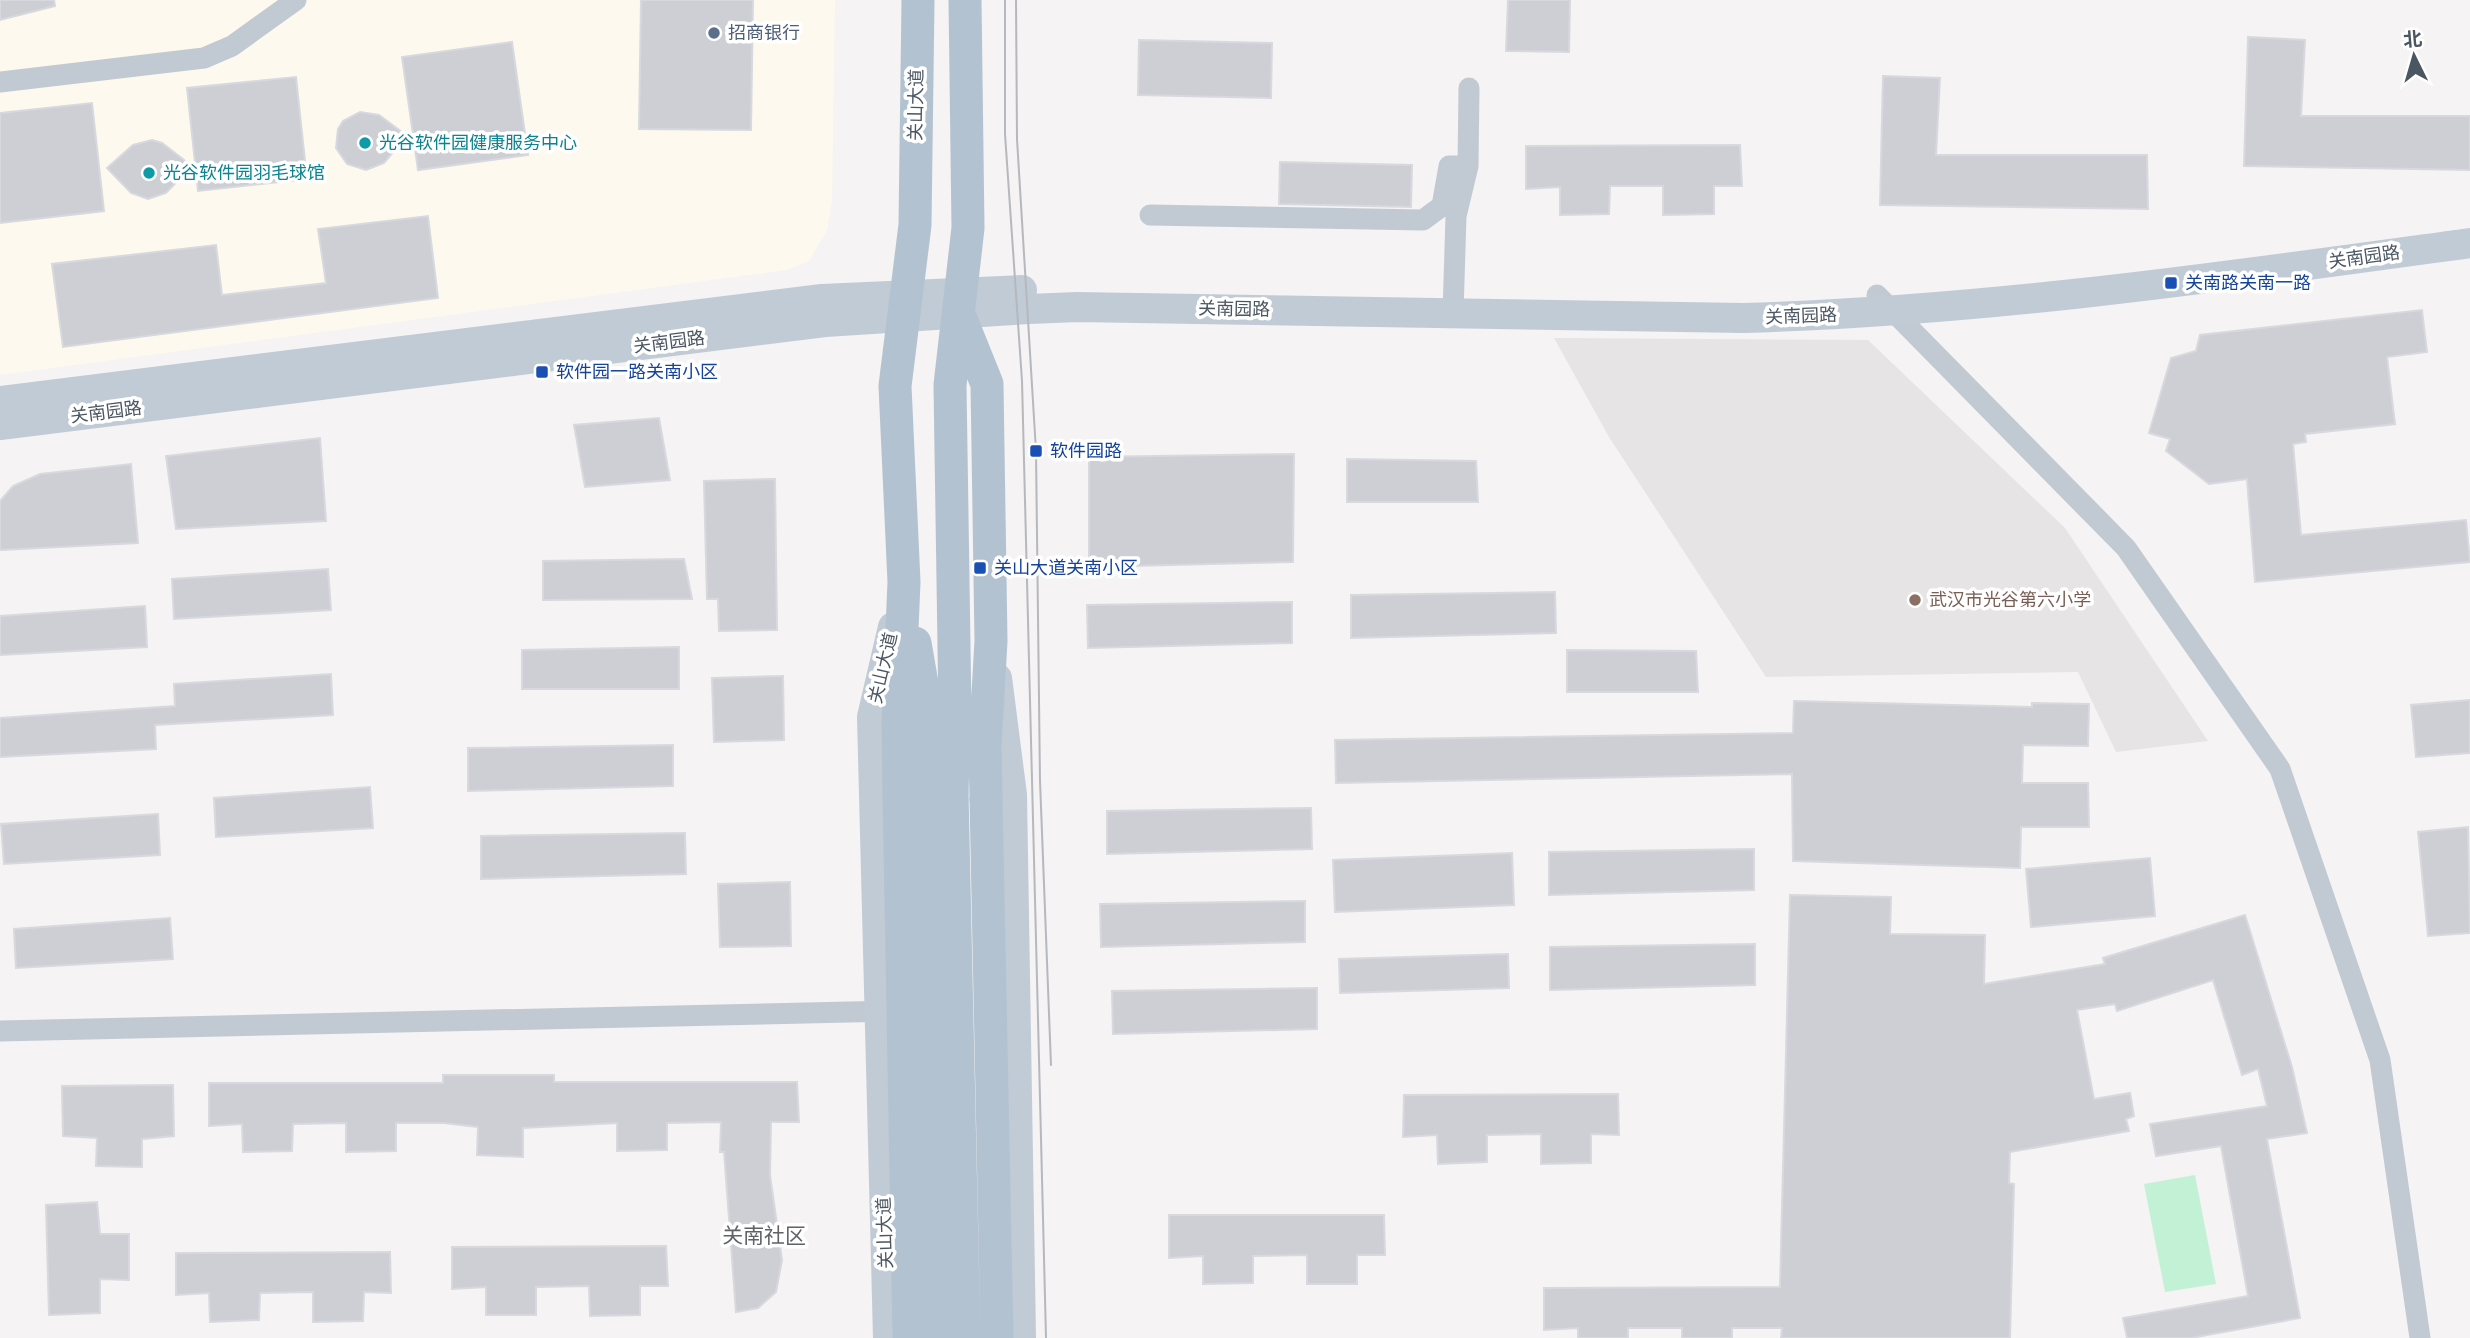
<svg xmlns="http://www.w3.org/2000/svg" width="2470" height="1338" viewBox="0 0 2470 1338" font-family="Arial,'Noto Sans SC',sans-serif">
  <style>
    .commercial { fill: #fdf9ef }
    .education { fill: #e6e4e5 }
    .green { fill: #c3f1d5 }
    .building { fill: #cdcfd5; stroke: #d7d9de; stroke-width: 2 }
    .lines { fill: none; stroke-linecap: round; stroke-linejoin: round }
    .minor { stroke: #c1cad2; stroke-width: 21 }
    .secondary { stroke: #c1cbd6; stroke-width: 30 }
    .primary { stroke: #b3c2d1; stroke-width: 33 }
    .tram { stroke: #b5b8bd; stroke-width: 2 }
    .primary-bridge { stroke: #b3c2d1; stroke-width: 33 }
    .service-dot { fill: #5c6f8a; stroke: #fff; stroke-width: 2.5 }
    .culture-dot { fill: #0f9aa8; stroke: #fff; stroke-width: 2.5 }
    .transit-dot { fill: #1a4fb4; stroke: #fff; stroke-width: 2.5 }
    .education-dot { fill: #8d6e63; stroke: #fff; stroke-width: 2.5 }
    .labels { text-anchor: middle; dominant-baseline: central; stroke-width: 7; stroke-linejoin: round; paint-order: stroke }
    .service-label { font-size: 18px; fill: #4e5e75; stroke: #fff; text-anchor: start }
    .street-label { font-size: 18px; fill: #4a5661; stroke: #fff }
    .culture-label { font-size: 18px; fill: #0d838f; stroke: #fff; text-anchor: start }
    .transit-label { font-size: 18px; fill: #164399; stroke: #fff; text-anchor: start }
    .education-label { font-size: 18px; fill: #785e54; stroke: #fff; text-anchor: start }
    .quarter-label { font-size: 21px; fill: #5f6368; stroke: #fff }
  </style>
  <rect width="100%" height="100%" fill="#f5f3f3"/>
  <path class="commercial" d="M0 0H835L832 202 827 230 809 261 787 270 0 375Z"/>
  <path class="education" d="M1554 338 1868 340 2065 528 2208 741 2116 752 2078 672 1766 677 1609 437Z"/>
  <path class="green" d="M2195 1175 2216 1284 2165 1292 2144 1184Z"/>
  <path class="building" d="M0 0H54L55 6 0 20Z
    M641 0H753L751 130 639 129Z
    M1508 0H1570L1569 52 1506 51Z
    M2248 37 2305 40 2301 116H2470V170L2244 166Z
    M1139 40 1272 43 1271 98 1138 95Z
    M512 42 528 155 418 170 402 57Z
    M1883 76 1940 78 1936 155H2147L2148 209 1880 205Z
    M296 77 307 179 198 191 187 88Z
    M92 103 104 211 0 223V113Z
    M360 112 379 115 407 136 384 163 366 170 347 164 336 148 338 129 343 121Z
    M152 140 162 143 192 166 166 193 148 199 131 193 107 168 133 145Z
    M1740 145 1742 186H1714V214L1663 215V186H1610L1609 214 1560 215V187L1526 189V146Z
    M1280 162 1412 165 1411 207 1279 204Z
    M428 216 438 298 63 347 52 264 216 245 222 295 326 283 318 229Z
    M2422 310 2427 352 2387 357 2395 424 2305 434 2306 442 2293 444 2301 535 2466 520 2470 562 2255 582 2247 479 2209 484 2166 451 2170 439 2149 433 2171 358 2196 351 2200 335Z
    M659 418 670 480 585 487 574 425Z
    M320 438 326 521 176 529 166 456Z
    M1294 454 1293 562 1089 567V457Z
    M1347 459 1476 461 1478 502H1347Z
    M131 464 138 543 0 550V501L13 486 40 474Z
    M775 479 777 630 719 631 718 599H707L704 481Z
    M684 559 692 599 543 600V561Z
    M328 569 331 610 174 619 172 579Z
    M1555 592 1556 633 1351 638V595Z
    M1292 602V643L1088 648 1087 605Z
    M145 606 147 647 0 655V616Z
    M679 647V689H522V650Z
    M1567 650 1696 651 1698 692H1567Z
    M331 674 333 715 155 725 156 749 0 757V718L175 706 174 684Z
    M783 676 784 740 714 742 712 678Z
    M2470 700V753L2416 757 2411 705Z
    M1794 701 2032 707V703L2089 704 2088 746 2023 745 2022 783H2088L2089 827H2021L2020 868 1793 861 1792 774 1336 783 1335 740 1793 733Z
    M673 745V786L468 791V748Z
    M370 787 373 828 216 837 214 798Z
    M1311 808 1312 849 1107 854V811Z
    M158 814 160 855 4 864 1 824Z
    M2468 827 2470 933 2428 936 2418 832Z
    M685 833 686 874 481 879V836Z
    M1754 849V890L1549 895V852Z
    M1512 853 1514 905 1335 912 1333 860Z
    M2150 858 2155 916 2031 927 2026 869Z
    M790 882 791 946 720 947 718 884Z
    M1790 895 1891 897 1890 934 1985 935 1984 984 2105 964 2103 958 2245 915 2292 1067 2307 1133 2267 1139 2300 1318 2191 1338H2127L2123 1318 2248 1296 2221 1146 2156 1156 2150 1124 2267 1106 2258 1069 2242 1075 2213 980 2117 1011 2115 1004 2077 1010 2094 1099 2130 1093 2134 1116 2126 1119 2129 1131 2010 1152 2009 1183 2014 1184 2010 1338H1781L1782 1328H1732V1338H1682V1328H1628V1338H1578V1328L1544 1330V1288L1780 1287Z
    M1305 901V942L1101 947 1100 904Z
    M170 918 173 959 16 968 14 929Z
    M1755 944V985L1550 990V947Z
    M1508 954 1509 988 1340 993 1339 959Z
    M1317 988V1029L1113 1034 1112 991Z
    M443 1075H554V1082H797L799 1122H771L770 1175 782 1260 776 1292 758 1308 736 1312 724 1152H720L721 1122 667 1123V1150L617 1151V1123L523 1128V1157L477 1155 478 1127 444 1123H396V1151L346 1152V1123L293 1124 292 1151 243 1152 242 1124 209 1126V1083H443Z
    M173 1085 174 1136 142 1139V1167L96 1166 97 1138 63 1136 62 1086Z
    M1618 1094 1619 1135 1591 1134V1163L1541 1164V1134L1487 1135V1162L1438 1164 1437 1135 1403 1137 1404 1095Z
    M97 1202 100 1234H129V1280L100 1279V1313L49 1315 46 1205Z
    M1169 1215H1384L1385 1255H1357V1284H1307V1255L1253 1256V1283L1203 1284V1256L1169 1258Z
    M666 1246 668 1286H640V1315L590 1316 589 1286 536 1287V1315H486V1287L452 1289V1247Z
    M390 1252 391 1293 364 1292 363 1321 313 1322V1292L260 1293 259 1320 210 1322 209 1293 176 1295V1253Z"/>
  <g class="lines">
    <path class="minor" d="M0 82 204 58 232 46 296 0
      M1150 215 1423 220 1442 206 1449 166H1468
      M1877 295 2126 548 2280 769 2380 1060 2420 1338
      M1453 313 1456 216 1468 166 1469 88
      M0 1031 894 1011"/>
    <path class="secondary" d="M0 401 822 299 1022 290
      M0 425 825 322 1029 309 1077 307 1743 318C1987 311 2229 276 2470 243
      M997 678 1012 795 1021 1338
      M888 1338 872 717 893 627"/>
    <path class="primary" d="M960 317 987 384 991 641 985 746 986 799
      M915 643 928 718 929 793
      M952 792 955 711 950 385 968 228 965 0
      M899 793 898 722 904 582 895 386 915 225 918 0"/>
    <path class="tram" d="M1005 0V134L1022 381 1046 1338
      M1016 0 1017 139 1036 451 1040 781 1051 1065"/>
    <path class="primary-bridge" d="M952 792 964 1338
      M899 793 909 1338
      M929 793 940 1338
      M986 799 997 1338"/>
  </g>
  <circle class="service-dot" cx="714" cy="33" r="7"/>
  <g class="culture-dot">
    <circle cx="365" cy="143" r="7"/>
    <circle cx="149" cy="173" r="7"/>
  </g>
  <g class="transit-dot">
    <rect x="2164" y="276" width="14" height="14" rx="3.5"/>
    <rect x="535" y="365" width="14" height="14" rx="3.5"/>
    <rect x="1029" y="444" width="14" height="14" rx="3.5"/>
    <rect x="973" y="561" width="14" height="14" rx="3.5"/>
  </g>
  <circle class="education-dot" cx="1915" cy="600" r="7"/>
  <g class="labels">
    <g class="service-label">
      <text x="728" y="33">招商银行</text>
    </g>
    <g class="street-label">
      <text transform="translate(916 105) rotate(-89)">关山大道</text>
      <text transform="translate(2364 257) rotate(-8)">关南园路</text>
      <text transform="translate(1234 309) rotate(1)">关南园路</text>
      <text transform="translate(1801 316) rotate(-2)">关南园路</text>
      <text transform="translate(669 342) rotate(-7)">关南园路</text>
      <text transform="translate(106 412) rotate(-7)">关南园路</text>
      <text transform="translate(883 668) rotate(-77)">关山大道</text>
      <text transform="translate(885 1233) rotate(-92)">关山大道</text>
    </g>
    <g class="culture-label">
      <text x="379" y="143">光谷软件园健康服务中心</text>
      <text x="163" y="173">光谷软件园羽毛球馆</text>
    </g>
    <g class="transit-label">
      <text x="2185" y="283">关南路关南一路</text>
      <text x="556" y="372">软件园一路关南小区</text>
      <text x="1050" y="451">软件园路</text>
      <text x="994" y="568">关山大道关南小区</text>
    </g>
    <g class="education-label">
      <text x="1929" y="600">武汉市光谷第六小学</text>
    </g>
    <g class="quarter-label">
      <text x="764" y="1235">关南社区</text>
    </g>
  </g>
  <g transform="translate(2414 56) rotate(355)" stroke="#ffffff" stroke-width="5" paint-order="stroke">
  <path d="M0-5L12 26L0 18L-12 26Z" fill="#4a5661"/>
  <text y="-10" font-size="19" font-weight="bold" text-anchor="middle" fill="#4a5661">北</text>
  </g>
</svg>
